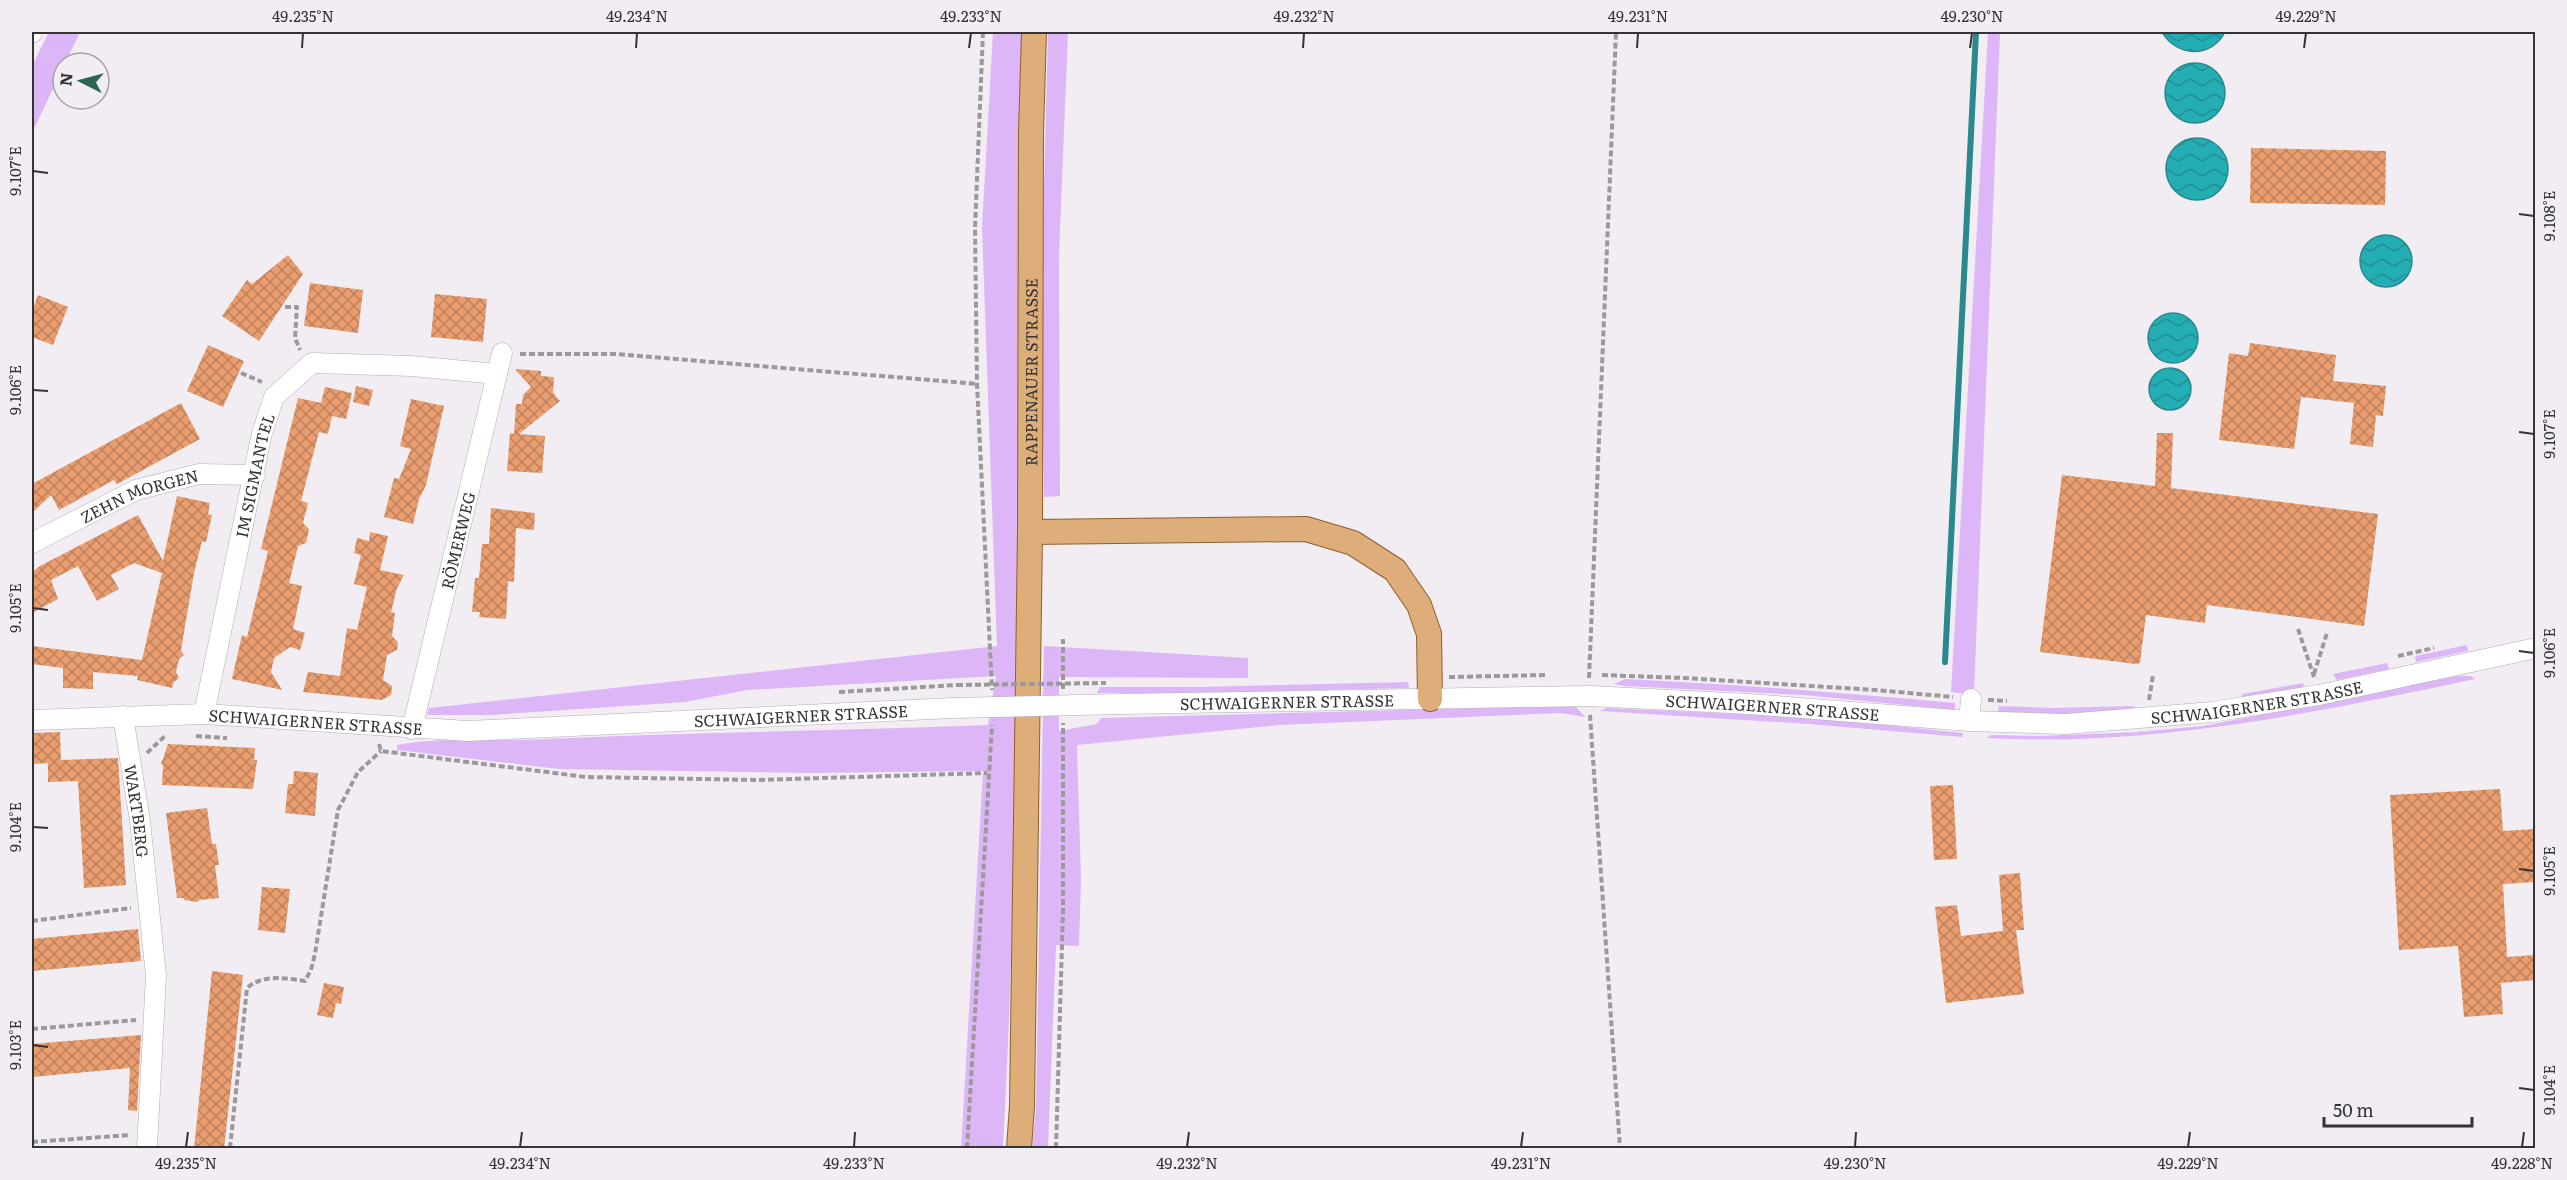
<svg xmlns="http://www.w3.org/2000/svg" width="2567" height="1180" viewBox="0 0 2567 1180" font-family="Literata,serif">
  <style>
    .grass { fill: #ddb6f7 }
    .water { fill: url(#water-waves); stroke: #29898e; stroke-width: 1.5 }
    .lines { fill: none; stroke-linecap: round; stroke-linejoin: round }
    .stream { stroke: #29898e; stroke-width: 6 }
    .building { fill: url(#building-cross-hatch) }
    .minor-casing { stroke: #b1adb3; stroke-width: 21 }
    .major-casing { stroke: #935f29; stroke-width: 26 }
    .path { stroke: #9c999d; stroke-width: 4; stroke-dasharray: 6 3; stroke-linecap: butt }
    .minor { stroke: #fff; stroke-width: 20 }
    .major { stroke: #ddad7a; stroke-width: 24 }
    .minor-bridge-casing { stroke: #b1adb3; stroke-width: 21; stroke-linecap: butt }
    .path-bridge { stroke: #9c999d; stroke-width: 4; stroke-dasharray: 6 3; stroke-linecap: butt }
    .minor-bridge { stroke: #fff; stroke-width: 20 }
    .ticks { fill: none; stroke: #343335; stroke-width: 2 }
    .labels { text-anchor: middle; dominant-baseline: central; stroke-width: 5; stroke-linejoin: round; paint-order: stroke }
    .street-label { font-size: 16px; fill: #343335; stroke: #f1edf3 }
    .neatline { fill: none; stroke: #343335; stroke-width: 2 }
    .ticks-label { font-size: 15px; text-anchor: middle; fill: #343335 }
  </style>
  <defs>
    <pattern id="water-waves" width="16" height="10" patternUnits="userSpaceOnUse" patternTransform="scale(1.5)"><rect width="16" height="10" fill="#24aeb4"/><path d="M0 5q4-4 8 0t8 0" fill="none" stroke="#208e93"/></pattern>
    <pattern id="building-cross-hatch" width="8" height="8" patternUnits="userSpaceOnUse" patternTransform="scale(1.5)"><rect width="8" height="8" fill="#ea9e6f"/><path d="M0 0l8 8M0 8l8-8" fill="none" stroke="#be815c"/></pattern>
  </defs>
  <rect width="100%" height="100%" fill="#f1edf3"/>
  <path class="grass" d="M49 32H80L32 133V66Z
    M993 32H1023C1016 404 1023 777 1003 1148H961L983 771 808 773 559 769 397 750V745C446 736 497 742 547 739 694 732 841 731 988 725L996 676 747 690 685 702 491 715H427L429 708 997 646 982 227Z
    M1048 32H1068L1059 256 1060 496 1044 497 1041 302Z
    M1988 32H2000L1974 695 1951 692Z
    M2467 645 2468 651 2416 662 2415 656Z
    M1044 646 1248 658V678L1059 677V731L1097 724 1101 718 1559 706H1575L1585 717 1561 713 1279 725 1077 745 1081 879 1079 946 1056 945 1048 1148H1032L1036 1107Z
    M2387 663 2389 669 2337 680 2333 674Z
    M2457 676H2471L2475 679C2314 713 2152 747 1986 738L1992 735 2039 736 2138 732 2203 726Z
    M1625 679C1735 684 1845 693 1955 703V710L1804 695 1624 686 1614 684Z
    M1408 682 1409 688 1202 693H1097L1100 687H1201Z
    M2303 683 2304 687 2241 700 2242 694Z
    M1999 706 2053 708 2132 706 2137 708 2136 712C2090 716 2044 715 1998 713Z
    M1606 708 1811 717 1963 733 1962 737 1809 724 1600 711Z"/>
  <path class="water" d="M2162 32H2225C2211 59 2177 57 2162 32Z
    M2165 93a30 30 0 1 1 60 0a30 30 0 1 1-60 0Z
    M2166 169a31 31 0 1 1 62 0a31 31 0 1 1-62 0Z
    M2360 261a26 26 0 1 1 52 0a26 26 0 1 1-52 0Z
    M2148 338a25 25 0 1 1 50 0a25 25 0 1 1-50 0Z
    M2149 389a21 21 0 1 1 42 0a21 21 0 1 1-42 0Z"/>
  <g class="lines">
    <path class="stream" d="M1945 662 1976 32"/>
  </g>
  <path class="building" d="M2251 148 2386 151 2385 205 2250 203Z
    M288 255 303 274 259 341 222 316 247 280 252 284Z
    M310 283 363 290 358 333 304 326Z
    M435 294 487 299 483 342 431 337Z
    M38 295 68 307 53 345 32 337V312Z
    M2250 343 2336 355 2333 381 2386 386 2383 416 2376 415 2373 447 2350 444 2354 403 2301 397 2294 449 2219 440 2229 353 2248 356Z
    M208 345 244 361 223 407 187 391Z
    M515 369 541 371V376L554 377 553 393 560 401 519 434 545 436 542 473 507 471 510 433 514 434 516 404H522L523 395 531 387Z
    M356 386 373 390 369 406 353 402Z
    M325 387 352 393 346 419 332 416 328 434 319 432 301 501 308 503 303 523 309 529 306 543 298 546 289 583 302 586 293 629 305 633 300 650 290 647 274 658 271 672 282 690 232 679 242 635 247 637 268 551 261 549 298 398 321 403Z
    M411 399 444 406 426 485 419 499 413 524 384 517 394 478 399 479 411 449 400 446Z
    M181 403 200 439 117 484 114 480 59 510 51 495 32 513V484Z
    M2157 433H2173L2171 488 2378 514 2364 626 2207 605 2205 623 2146 615 2140 663 2136 664 2040 652 2062 475 2155 486Z
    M177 496 210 503 208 514 212 515 206 542 202 541 194 573 181 650 184 655 179 659 176 672 179 678 174 682 172 688 137 680 138 676 93 672V689L63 688V668L32 664V646L142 660 162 573 134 563 111 575 119 589 97 601 78 566 51 580 58 599 32 613V572L40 566 138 515 163 561Z
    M491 508 535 513 534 530 516 528 514 582 508 581 506 619 479 617 480 612H472L475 578H479L482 544H489Z
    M370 532 388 536 380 570 404 575 397 588 391 612 395 613 392 636 398 642 397 650 387 655 383 680 392 686 391 695 382 700 303 692 308 672 340 676 347 628 357 630 367 587 354 584 361 555 354 553 357 538 369 541Z
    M60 732 61 760 118 758 126 885 84 888 78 781 48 782V763L32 764V733Z
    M168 744 255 748 254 760H257L253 789 162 785 163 765 161 764Z
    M294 771 318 773 315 816 285 813 288 784H293Z
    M1953 785 1957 859 1934 860 1930 786Z
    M2500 789 2503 831 2535 829V882L2503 884 2507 957 2535 955V980L2501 983 2503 1014 2464 1017 2458 946 2399 950 2390 795Z
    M207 808 212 844H216L219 865H215L219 898 199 900 198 902 184 900V898H177L166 813Z
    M2020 873 2024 930H2016L2024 994 1946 1003 1935 907 1957 905 1961 936 2003 931 1999 875Z
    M262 887 290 889 285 933 258 930Z
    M138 929 141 961 32 971V939Z
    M212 971 243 975 224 1149H194Z
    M324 983 344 987 341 1004 336 1003 333 1018 317 1015Z
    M141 1035 137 1111 128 1110 130 1068 32 1077V1044Z"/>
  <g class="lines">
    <defs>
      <g id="minor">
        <path d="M32 33V32"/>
        <path id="s1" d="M32 543 136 490 199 474 255 475"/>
        <path id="s2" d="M1121 704 1590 696 1749 704 1969 721 2066 724 2212 712 2319 695 2536 648"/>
        <path id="s3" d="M204 714 262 433 274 397 312 363 411 366 497 374"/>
        <path id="s4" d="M123 716 140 821 156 976 147 1148"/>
        <path id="s5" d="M32 720 204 714 468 731 952 708"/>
        <path d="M1969 721 1971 699"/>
        <path id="s6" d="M412 729 502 353"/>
      </g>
      <g id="major">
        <path d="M1030 532 1306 529 1353 543 1395 570 1419 605 1429 634 1430 699"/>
        <path id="s7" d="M1019 1148 1022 1106 1030 532 1031 132 1034 32"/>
      </g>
    </defs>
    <use href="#minor" class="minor-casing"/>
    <use href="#major" class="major-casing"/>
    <path class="path" d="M983 32 975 227 977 384 992 690
      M285 307H297L295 338 300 350
      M520 354H616L977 384
      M241 373 262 382
      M2298 629 2314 677
      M2398 656 2434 648
      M2314 674 2327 633
      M1602 675 1684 678 1876 690 1953 697
      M1449 677 1546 675
      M1589 678 1616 32
      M1063 689V639
      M839 692 957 685
      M1988 700 2007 701
      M2149 700 2153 675
      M1590 715 1620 1148
      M196 736 227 738
      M379 744 381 751 586 777 758 780 987 773
      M147 753 166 735
      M32 921 131 908
      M32 1029 136 1020
      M32 1142 130 1135
      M230 1148 247 988C263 974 285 978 305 981L311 970 315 954 338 810 358 772 381 751
      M967 1148 992 725
      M1056 1148 1063 910V723"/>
    <use href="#minor" class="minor"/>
    <use href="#major" class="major"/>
    <defs>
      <path id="minor-bridge" d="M952 708 1121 704"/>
    </defs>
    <use href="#minor-bridge" class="minor-bridge-casing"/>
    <path class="path-bridge" d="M957 685 1106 683"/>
    <use href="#minor-bridge" class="minor-bridge"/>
  </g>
  <path class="ticks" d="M302 48 303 33M636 48 637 33M969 48 971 33M1303 48 1304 33M1637 48 1638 33M1970 48 1972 33M2304 48 2306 33M33 171 48 173M2519 214 2534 216M33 390 48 391M2519 432 2534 434M33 608 48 610M2519 651 2534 653M33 827 48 828M2519 869 2534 871M33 1045 48 1047M2519 1088 2534 1090M186 1147 188 1132M520 1147 522 1132M854 1147 855 1132M1187 1147 1189 1132M1521 1147 1523 1132M1855 1147 1856 1132M2188 1147 2190 1132M2522 1147 2524 1132"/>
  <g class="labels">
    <g class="street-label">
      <text stroke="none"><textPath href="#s7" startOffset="776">RAPPENAUER STRASSE</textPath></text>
      <text stroke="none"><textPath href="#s3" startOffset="244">IM SIGMANTEL</textPath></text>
      <text stroke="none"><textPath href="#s1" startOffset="118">ZEHN MORGEN</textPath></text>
      <text stroke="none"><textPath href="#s6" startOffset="194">RÖMERWEG</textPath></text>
      <text stroke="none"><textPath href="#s2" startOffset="1138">SCHWAIGERNER STRASSE</textPath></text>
      <text stroke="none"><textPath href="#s2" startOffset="166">SCHWAIGERNER STRASSE</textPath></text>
      <text stroke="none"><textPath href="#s2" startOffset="652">SCHWAIGERNER STRASSE</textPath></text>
      <text stroke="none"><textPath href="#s5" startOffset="770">SCHWAIGERNER STRASSE</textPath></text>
      <text stroke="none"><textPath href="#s5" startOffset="284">SCHWAIGERNER STRASSE</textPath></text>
      <text stroke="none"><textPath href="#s4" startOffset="96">WARTBERG</textPath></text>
    </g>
  </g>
  <rect width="2567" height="1180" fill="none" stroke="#f1edf3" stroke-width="66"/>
  <g transform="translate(81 81) rotate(276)"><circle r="28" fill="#f1edf3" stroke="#a5a3a7" stroke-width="1.5"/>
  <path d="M0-4.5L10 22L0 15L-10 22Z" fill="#2a6650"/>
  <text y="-9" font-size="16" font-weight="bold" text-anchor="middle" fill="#343335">N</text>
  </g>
  <path d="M2324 1117v9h148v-9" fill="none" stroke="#343335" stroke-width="3"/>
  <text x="2333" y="1117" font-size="18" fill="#343335" stroke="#f1edf3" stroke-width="4.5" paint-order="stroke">50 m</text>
  <rect x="33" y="33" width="2501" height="1114" class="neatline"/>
  <g class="ticks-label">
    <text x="303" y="22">49.235°N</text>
    <text x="637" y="22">49.234°N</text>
    <text x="971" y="22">49.233°N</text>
    <text x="1304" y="22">49.232°N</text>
    <text x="1638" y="22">49.231°N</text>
    <text x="1972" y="22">49.230°N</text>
    <text x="2306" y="22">49.229°N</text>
    <text transform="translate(16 171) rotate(-90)" y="5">9.107°E</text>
    <text transform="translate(2550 216) rotate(-90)" y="5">9.108°E</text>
    <text transform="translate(16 390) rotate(-90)" y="5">9.106°E</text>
    <text transform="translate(2550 434) rotate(-90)" y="5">9.107°E</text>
    <text transform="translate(16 608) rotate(-90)" y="5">9.105°E</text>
    <text transform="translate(2550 653) rotate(-90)" y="5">9.106°E</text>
    <text transform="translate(16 827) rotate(-90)" y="5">9.104°E</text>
    <text transform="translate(2550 871) rotate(-90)" y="5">9.105°E</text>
    <text transform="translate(16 1045) rotate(-90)" y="5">9.103°E</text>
    <text transform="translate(2550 1090) rotate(-90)" y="5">9.104°E</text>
    <text x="186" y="1169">49.235°N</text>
    <text x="520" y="1169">49.234°N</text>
    <text x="854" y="1169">49.233°N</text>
    <text x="1187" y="1169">49.232°N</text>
    <text x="1521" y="1169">49.231°N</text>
    <text x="1855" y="1169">49.230°N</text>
    <text x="2188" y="1169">49.229°N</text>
    <text x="2522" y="1169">49.228°N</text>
  </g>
</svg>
